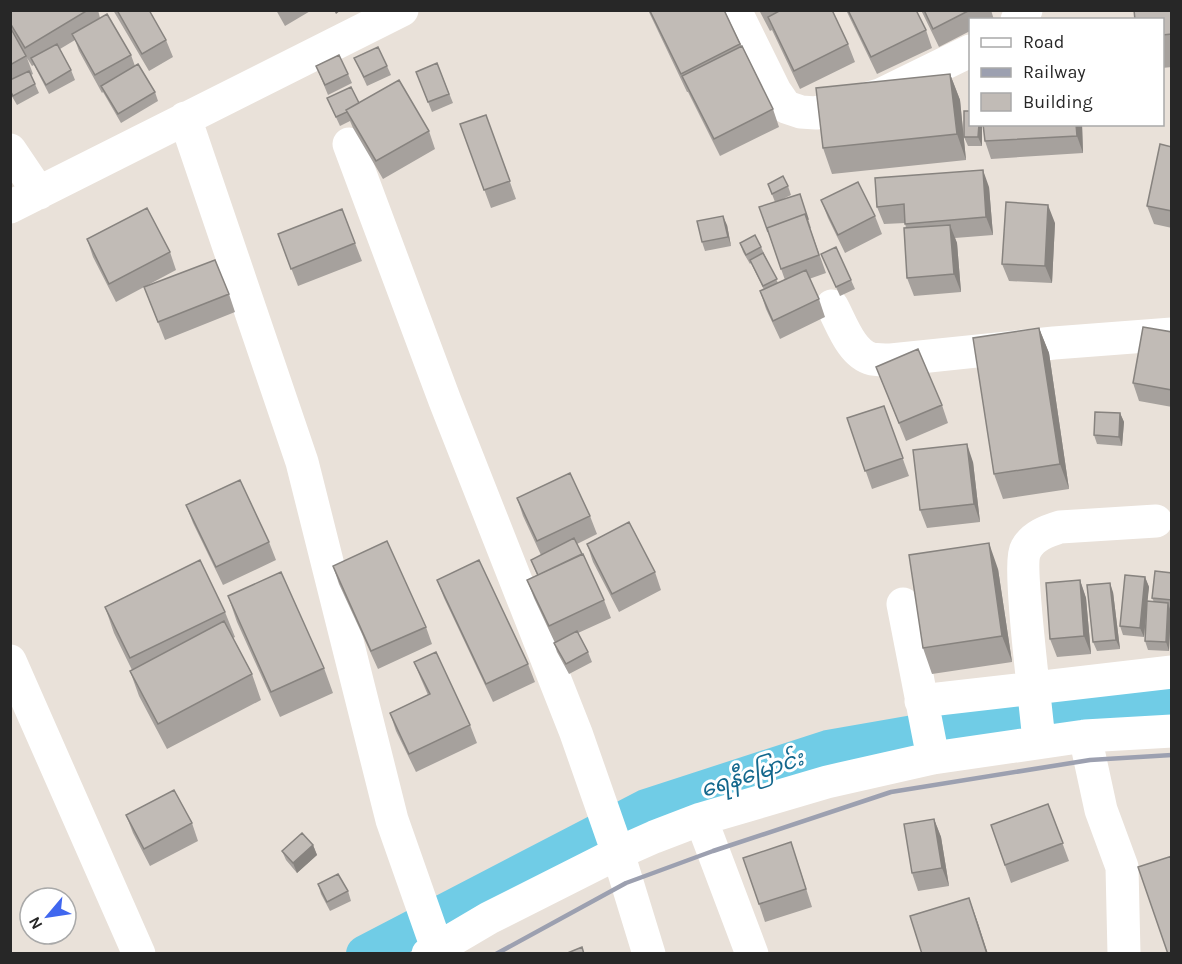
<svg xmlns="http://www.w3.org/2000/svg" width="1182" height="964" viewBox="0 0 1182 964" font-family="Karla,'Noto Sans Myanmar',sans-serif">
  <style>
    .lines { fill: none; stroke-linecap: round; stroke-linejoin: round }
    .canal { stroke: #70cce6; stroke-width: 38 }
    .minor { stroke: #fff; stroke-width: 33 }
    .rail { stroke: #9ca0b0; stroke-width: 4.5 }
    .wall { fill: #a6a19d }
    .shaded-wall { fill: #87837f }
    .building { fill: #c1bbb6; stroke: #87837f; stroke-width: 1.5 }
    .labels { text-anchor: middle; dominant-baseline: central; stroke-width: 6; stroke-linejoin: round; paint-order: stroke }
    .water-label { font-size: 22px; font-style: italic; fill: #14688d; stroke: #fff }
  </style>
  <rect width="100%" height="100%" fill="#e9e1d9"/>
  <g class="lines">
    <path class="canal" d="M365 954 646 808 828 749 1006 718 1172 702"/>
    <path class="minor" d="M735 10 775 91 786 107 801 112 816 113 880 95 970 51
      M1017 20 1026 10
      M185 118 302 462 392 820 437 948
      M349 144 445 401 576 733 618 853 649 954
      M10 150 39 193
      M10 207 402 10
      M832 306C841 322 851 354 872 359 878 360 885 360 891 360L1054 343 1172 334
      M903 604 933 758
      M10 661 139 954
      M921 701 1172 672
      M1085 736 1101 810 1122 867 1124 954
      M1039 742C1037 714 1017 564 1026 549 1033 536 1047 531 1060 527L1156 521
      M701 819 752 954
      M428 954 489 918 618 853 654 837 701 819 827 782 933 758 1085 736 1172 731"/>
    <path class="rail" d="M496 954 626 883 713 851 891 792 1090 760 1172 755"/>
  </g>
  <path class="wall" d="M10 10H98L100 18 131 55 135 66 155 92 158 101 121 123 103 92 102 93 79 51 75 40 60 49 71 70 75 80 49 94 34 65 32 66 27 58 33 74 31 75 39 93 17 105 10 93Z
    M113 10H149L166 40 173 57 149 71Z
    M276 10H312L285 26Z
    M648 10H724L773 109 779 127 720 156 688 92H687Z
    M759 10H832L848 44 855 62 800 89 772 30 770 31Z
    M846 10H916L926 30 932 48 877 74Z
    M921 10H991L994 20H970V31L939 47Z
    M1172 10V67L1162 68V20Z
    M354 58 387 66 391 75 367 86Z
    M437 63 453 103 432 112 416 72Z
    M316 66 348 74 352 83 328 95Z
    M950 74 960 100 966 160 832 174 823 148Z
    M327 98 359 103 429 131 435 149 383 179 353 128 350 121 340 126Z
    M486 115 516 199 491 208 460 124Z
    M982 124V146H968L964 137Z
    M983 124H1082L1083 153 991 159 985 141Z
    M1172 147V228L1154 224 1147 206Z
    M768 184 788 186 791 195 781 200 800 194 811 228H810L826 273 809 279 819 299 825 317 780 339 766 309 760 291 764 290 751 263 750 264 743 252 740 243 761 247 778 283 785 280 768 232 775 202Z
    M989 187 993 235 955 238 957 243 961 292 914 296 907 278 906 228 905 223 884 224 877 207Z
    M821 200 875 216 882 234 845 253 828 218Z
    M1055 223 1052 283 1009 281 1002 264Z
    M727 225 731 246 705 251 702 242Z
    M278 234 355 243 362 261 298 286Z
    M87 239 170 252 176 270 116 302 93 257Z
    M821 254 851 280 855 289 840 296Z
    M144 287 229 294 235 312 165 340Z
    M1039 328 1049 353 1069 489 1003 499 994 474Z
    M1172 332V407L1139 401 1133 383Z
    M876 367 942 405 948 423 906 441Z
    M884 406 909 476 872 489 847 418Z
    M1120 413 1124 422 1122 446 1097 444 1094 435Z
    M973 462 980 522 927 528 920 510Z
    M517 498 590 516 597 534 577 544 604 600 611 618 578 633 588 652 592 662 569 674 557 652 554 643H555L534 598 527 580 537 575 531 560 541 555 523 516Z
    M186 505 269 542 276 560 223 585 193 523Z
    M587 544 655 572 661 590 619 612 593 562Z
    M333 566 426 627 432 644 378 669 339 584Z
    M998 569 1012 662 932 674 923 648Z
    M1172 573V609H1170L1171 612 1169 651 1148 650 1145 641 1146 612 1144 637 1123 635 1120 626 1145 577 1149 587 1147 601 1154 602 1152 598Z
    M437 580 528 664 535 682 493 702 444 598Z
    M1080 580 1086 598 1091 654 1057 657 1050 639Z
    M1113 592 1120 649 1097 651 1093 642Z
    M228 596 324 668 333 693 280 717 237 622Z
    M105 607 225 612 235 637 233 638 252 674 261 700 167 749 139 696 130 671 132 670 114 633Z
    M414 662 470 725 477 743 416 772 396 731 390 713 428 695 421 679Z
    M1048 804 1069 861 1011 883 991 825Z
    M126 815 192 823 198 841 150 866 133 833Z
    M934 819 941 837 949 886 918 891 912 873Z
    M313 845 317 855 297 873 286 860 282 851Z
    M797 860 812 907 765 922 759 904Z
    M318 884 348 891 351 901 330 911 321 894Z"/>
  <path class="shaded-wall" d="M334 10H341L336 14Z
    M950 74 960 100 966 160 957 134Z
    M979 124H982V146L978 137Z
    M1076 124H1082L1083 153 1077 136Z
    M983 170 989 187 993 235 986 217Z
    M1048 205 1055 223 1052 283 1045 266Z
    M723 216 727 225 731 246 728 237Z
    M950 225 957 243 961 292 954 274Z
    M1039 328 1049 353 1069 489 1060 464Z
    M1120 413 1124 422 1122 446 1119 437Z
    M967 444 973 462 980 522 974 504Z
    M989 543 998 569 1012 662 1002 636Z
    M1145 577 1149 587 1144 637 1140 628Z
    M1080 580 1086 598 1091 654 1084 636Z
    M1110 583 1113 592 1120 649 1116 640Z
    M1168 603 1171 612 1169 651 1166 642Z
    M934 819 941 837 949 886 942 868Z
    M313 845 317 855 297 873 293 863Z
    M969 898 978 923 988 954H987Z"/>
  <path class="building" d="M10 10H88L25 48 10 23Z
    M117 10H149L166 40 142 54Z
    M651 10H724L740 44 681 74 650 11Z
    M781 10H832L848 44 794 71 768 17Z
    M848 10H916L926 30 871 57Z
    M924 10H970L933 29Z
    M1134 10H1172V34L1162 35V20H1135Z
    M107 14 131 55 95 75 72 34Z
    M10 27 26 56 10 65Z
    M57 44 71 70 46 85 31 58Z
    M742 46 773 109 714 139 682 76Z
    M378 47 387 66 364 77 354 58Z
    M339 55 348 74 325 85 316 66Z
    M437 63 449 94 428 102 416 72Z
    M138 64 155 92 118 114 101 86Z
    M29 71 35 84 13 96 10 90V80Z
    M950 74 957 134 823 148 816 88Z
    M399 80 429 131 376 161 346 110Z
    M351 87 359 103 346 110 347 112 336 117 327 98Z
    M964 111H970V124H979L978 137H964Z
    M486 115 510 181 484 190 460 124Z
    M983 124H1076L1077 136 985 141Z
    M1160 144 1172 147V211L1147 206Z
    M983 170 986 217 905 224 904 204 877 207 875 178Z
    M783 176 788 186 772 194 768 184Z
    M858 182 875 216 838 235 821 200Z
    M800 194 808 219H807L805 214 767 228 768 232 759 207Z
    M1006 202 1048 205 1045 266 1002 264Z
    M147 208 170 252 109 284 87 239Z
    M342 209 355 243 291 269 278 234Z
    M805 214 819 255 781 269 767 228Z
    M723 216 728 237 702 242 697 221Z
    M950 225 954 274 907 278 904 228Z
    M755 235 761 247 746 255 740 243Z
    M836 247 851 280 836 287 821 254Z
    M763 253 777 279 763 286 750 260Z
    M215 260 229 294 158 322 144 287Z
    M806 270 819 299 773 321 760 291Z
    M1143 327 1172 332V390L1133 383Z
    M1039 328 1060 464 994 474 973 338Z
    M918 349 942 405 899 423 876 367Z
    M884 406 903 458 865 471 847 418Z
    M1095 412 1120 413 1119 437 1094 435Z
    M967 444 974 504 920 510 913 450Z
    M570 473 590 516 537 541 517 498Z
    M240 480 269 542 216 567 186 505Z
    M629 522 655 572 612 594 587 544Z
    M574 538 582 554 538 575 531 560Z
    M387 541 426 627 371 651 333 566Z
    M989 543 1002 636 923 648 909 555Z
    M583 554 604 600 549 626 527 580Z
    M200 560 225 612 130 658 105 607Z
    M479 560 528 664 486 684 437 580Z
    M1155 571 1172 573V600L1152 598Z
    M281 572 324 668 271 692 228 596Z
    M1125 575 1145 577 1140 628 1120 626Z
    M1080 580 1084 636 1050 639 1046 583Z
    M1110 583 1116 640 1093 642 1087 585Z
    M1147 601 1168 603 1166 642 1145 641Z
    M224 621 252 674 158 724 130 671Z
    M577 631 588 652 566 664 554 643Z
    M436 652 470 725 409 754 390 713 430 694 414 662Z
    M174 790 192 823 144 849 126 815Z
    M1048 804 1063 843 1005 865 991 825Z
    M934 819 942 868 912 873 904 824Z
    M302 833 313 845 293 863 282 851Z
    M791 842 806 889 759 904 743 858Z
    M1172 856V954H1168L1138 867Z
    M338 874 348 891 327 902 318 884Z
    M969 898 987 954H922L910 916Z
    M582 947 584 954H565Z"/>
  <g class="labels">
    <g class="water-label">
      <text transform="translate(752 774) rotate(-18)">ရေနီမြောင်း</text>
    </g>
  </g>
  <rect width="1182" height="964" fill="none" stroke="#272727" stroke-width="24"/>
  <rect x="969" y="18" width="195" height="108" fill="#ffffff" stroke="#a9a9a9" stroke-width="1.5"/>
  <rect x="981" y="38" width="30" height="9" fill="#ffffff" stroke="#a9a9a9" stroke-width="1.5"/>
  <text x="1023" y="48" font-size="18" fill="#272727">Road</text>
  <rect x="981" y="68" width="30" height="9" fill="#9ca0b0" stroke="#a9a9a9" stroke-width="1.5"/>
  <text x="1023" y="78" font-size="18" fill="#272727">Railway</text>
  <rect x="981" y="93" width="30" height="18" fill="#c1bbb6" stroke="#a9a9a9" stroke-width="1.5"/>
  <text x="1023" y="108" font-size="18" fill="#272727">Building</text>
  <g transform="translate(48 916) rotate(241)"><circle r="28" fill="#ffffff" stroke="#a9a9a9" stroke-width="1.5"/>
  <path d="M0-4.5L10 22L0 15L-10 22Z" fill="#4067ef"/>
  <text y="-9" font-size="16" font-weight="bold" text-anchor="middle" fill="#272727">N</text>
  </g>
</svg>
